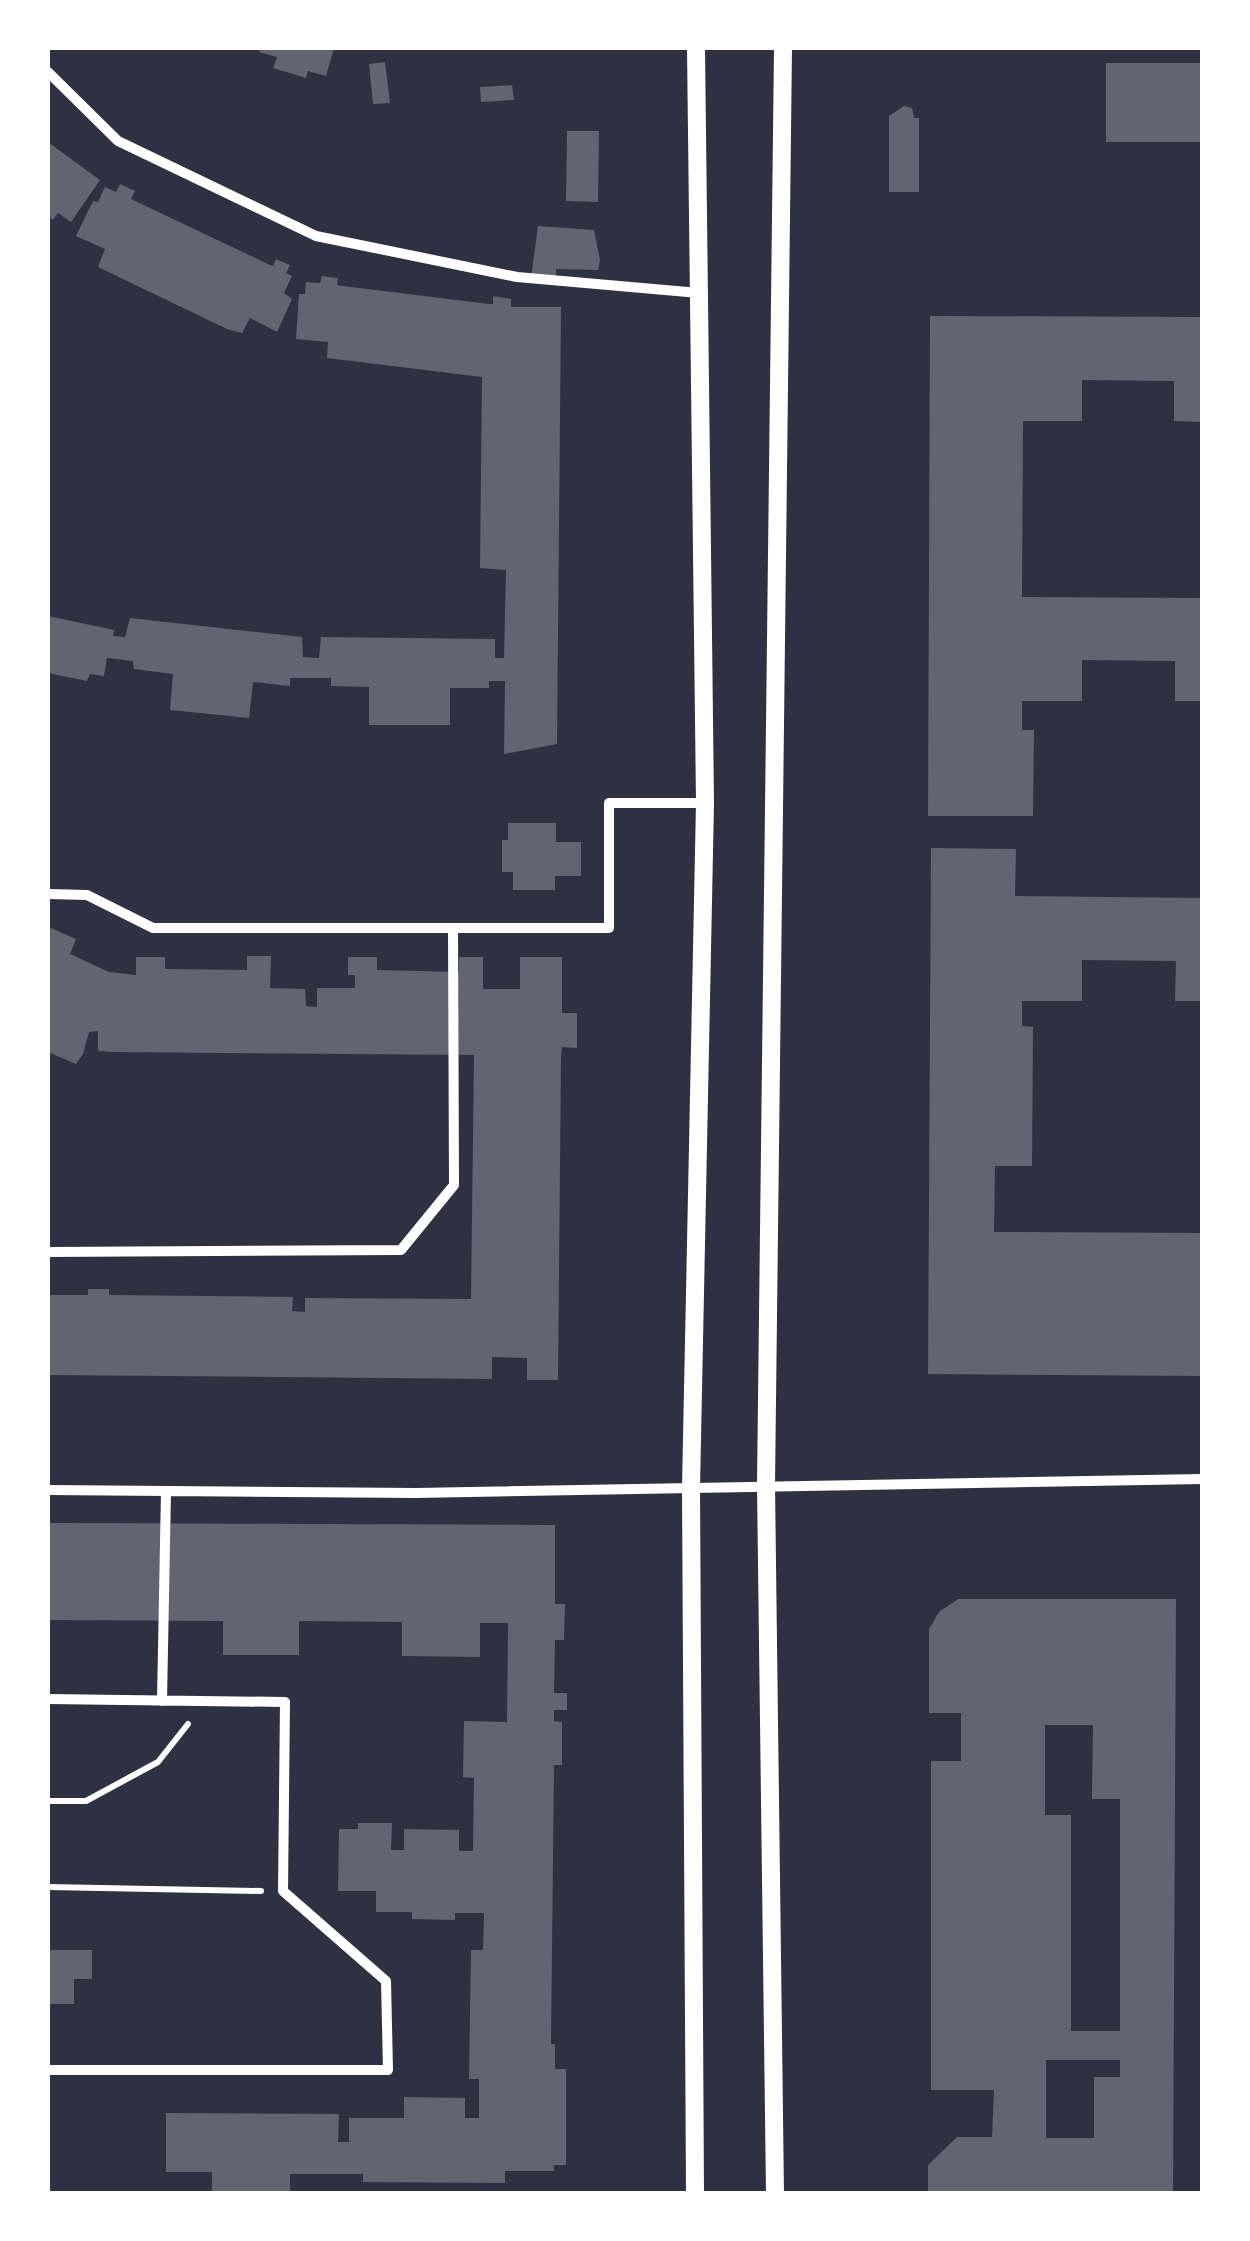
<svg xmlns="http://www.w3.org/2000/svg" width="1250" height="2241" viewBox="0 0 1250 2241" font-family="Raleway,sans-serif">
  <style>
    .building { fill: #626471; fill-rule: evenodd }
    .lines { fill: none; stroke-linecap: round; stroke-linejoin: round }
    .path { stroke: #fff; stroke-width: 6 }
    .minor { stroke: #fff; stroke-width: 10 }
    .tertiary { stroke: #fff; stroke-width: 18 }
  </style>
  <rect width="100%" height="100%" fill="#2d3142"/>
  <path class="building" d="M261 48H334L326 76 308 71 306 78 273 68 277 57 259 52Z
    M385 62 390 103 373 104 369 64Z
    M1106 63H1202V142H1106Z
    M512 85 514 100 481 102 480 87Z
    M904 106 912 108 914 118H919V192H889V116Z
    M567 131H599L598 202 566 201Z
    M48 142 100 180 71 222 58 213 53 220 48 216Z
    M120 184 135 191 131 199 270 265 273 266 276 259 290 265 286 273 292 276 284 293 292 299 277 332 250 318 242 333 227 329 98 267 105 249 76 236 93 201 98 202 105 187 116 192Z
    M538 226 594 230 600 260 598 270 556 269V280L531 279Z
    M322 276 338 278 337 285 343 286 489 304H493V296L511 299V307H561L557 744 504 754 505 681H489V688H450V725H369V687L331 686V678H290V686L253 682 249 718 170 710 173 674 134 669 133 661 107 658 104 676 90 674 87 681 48 673V616L114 630 113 636 125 637 130 618 302 637 303 657 319 658 321 637 495 639V658H504L506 570 480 568 482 377 327 358 328 342 296 339 299 294H305L306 282 320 283Z
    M930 316 1202 317V422L1174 421V381L1082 380V421H1023L1022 597 1202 598V701H1175V661L1082 660V701H1022V730H1034L1033 816H928Z
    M508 823H556V842H581V876H555V890H513V872H502V840H508Z
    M931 848 1016 849 1015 896 1202 898V1001H1175L1176 961 1082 960V1001H1022V1026L1033 1027 1032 1166H995L994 1232 1202 1233V1376L928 1374Z
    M51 928 76 939 70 954 109 972 136 975V957H165V969L247 970V956H271L270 988 305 989 306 1006 317 1007V988H355V975H348V957H377V970L459 972V957H483V989H520V957H562V1013H577V1048L562 1047 561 1057 558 1380H527V1358L492 1357V1379L48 1375V1295H88V1289H109V1295L293 1297 292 1311 305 1312V1298L471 1299 474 1055 112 1052 98 1051V1031L89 1032 83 1054 76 1064 48 1052 50 948 48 936Z
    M48 1523 555 1525V1604H565L564 1640H555L554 1693H567V1710H554V1721L562 1722V1765H554L551 2044H555V2069H566V2165H554V2171H505V2183L363 2182V2174H290V2194H212V2172H166V2113L339 2114 338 2142H349V2118H404V2097L465 2098V2118H479V2079H469L471 1950H483L484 1913H455V1920L412 1919V1912H376V1891H338L339 1829H358V1823H392L391 1850H404V1829L459 1830V1851H473L474 1778 463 1777 464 1721 507 1722 508 1623H480V1657L402 1656V1622L299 1621V1655H223V1621L48 1620Z
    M958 1599H1176L1173 2194H928V2165L957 2137H992L994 2090H931V1761H961V1713H929V1629L939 1612ZM1045 1725H1093L1092 1799H1120V2031H1071V1815H1045ZM1046 2060H1120V2077H1094V2138H1046Z
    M48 1950H92V1979H74V2004H48Z"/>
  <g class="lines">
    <path class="path" d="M48 1801H86L158 1762 188 1724
      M48 1887 261 1891"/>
    <path class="minor" d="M48 72 118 141 316 236 517 277 699 293
      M48 894 87 895 153 928H609V803H705
      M48 1252 401 1250 454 1185 453 928
      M48 1490 416 1493 1202 1479
      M48 1699 285 1702 283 1891 386 1981 388 2070H48
      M162 1701 166 1491"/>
    <path class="tertiary" d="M695 2194 691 1488 705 803 696 48
      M775 2194 766 1485 783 48"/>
  </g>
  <rect width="1250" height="2241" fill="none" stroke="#ffffff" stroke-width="100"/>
</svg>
